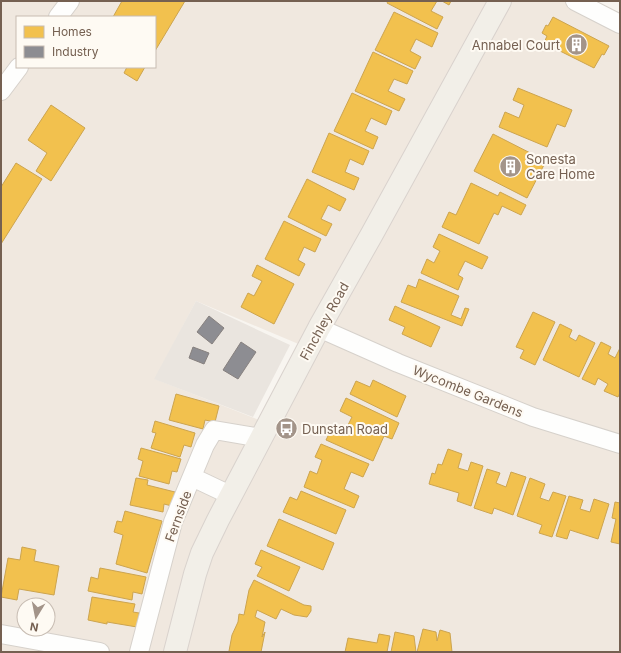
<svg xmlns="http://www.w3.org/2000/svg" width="621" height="653" viewBox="0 0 621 653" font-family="Inter,sans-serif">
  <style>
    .residential { fill: #f0e8df; fill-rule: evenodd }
    .industrial { fill: #eae5df }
    .homes { fill: #f2c14e; stroke: #cca44f }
    .industry { fill: #8d8d92; stroke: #86807e }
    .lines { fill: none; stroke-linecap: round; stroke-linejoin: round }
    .minor-casing { stroke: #d6d1cb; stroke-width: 20 }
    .primary-casing { stroke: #d9d2cd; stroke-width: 24 }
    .minor { stroke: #fefefd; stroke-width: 18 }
    .primary { stroke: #f2efe8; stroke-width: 22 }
    .labels { text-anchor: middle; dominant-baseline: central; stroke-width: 4; stroke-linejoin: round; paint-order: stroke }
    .poi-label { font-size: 13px; fill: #756051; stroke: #fefaf3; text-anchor: start }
    .street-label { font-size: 13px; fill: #756051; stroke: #fefaf3 }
  </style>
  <rect width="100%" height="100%" fill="#f8f5f0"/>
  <path class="residential" d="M1 1H575L620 24V652H1ZM17 17H155V67H17ZM196 301 308 348 269 424 155 379ZM24 605H48V629H24Z"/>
  <path class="industrial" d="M196 301 290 345 253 417 154 379Z"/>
  <path class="homes" d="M122 1H185L155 51V17H113Z
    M388 1H437L431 11 443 17 437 29 387 3Z
    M442 1H451L449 5Z
    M394 12 438 33 432 47 416 39 410 51 421 57 415 69 375 50Z
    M553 17 609 46 604 55 602 54 594 68 544 43 547 36 542 33 546 25 548 26Z
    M373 52 413 71 407 84 394 79 388 91 405 99 399 111 355 91Z
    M127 67H145L137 81 124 73Z
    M518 88 572 110 565 127 557 124 547 147 499 127 505 112 519 118 524 105 513 100Z
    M352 93 392 111 386 125 371 118 365 131 378 137 373 149 334 131Z
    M51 105 85 128 51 181 36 171 47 153 28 140Z
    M329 133 369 151 363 165 350 159 345 172 359 178 354 190 312 172Z
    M493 134 546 161 527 198 474 171Z
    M16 163 42 179 1 244V187Z
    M307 179 346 199 340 211 328 205 321 219 332 224 326 236 288 217Z
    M471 183 498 196 500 192 526 205 521 215 502 206 498 215 494 213 479 244 442 227 449 212 456 215Z
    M284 221 321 239 315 252 304 247 298 260 305 264 299 276 265 259Z
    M439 234 488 257 482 269 465 261 458 275 463 278 458 290 421 273 427 259 434 263 440 251 433 247Z
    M257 265 294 284 274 324 241 307 248 293 254 296 262 281 252 276Z
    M419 279 459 296 451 315 461 319 465 308 469 309 462 326 401 302 408 285 416 288Z
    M395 306 440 327 431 347 402 334 405 327 389 320Z
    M533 312 555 322 535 365 520 358 524 350 516 347Z
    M560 324 572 330 569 337 576 341 579 335 595 343 579 377 543 360Z
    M601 342 611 347 608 354 615 358 620 348V393L618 397 604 391 608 384 598 378 595 385 582 379Z
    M373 380 406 396 397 417 350 394 356 381 370 387Z
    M176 394 219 406 215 422 205 420 203 429 169 420Z
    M346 398 399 423 392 439 384 436 373 461 326 440 334 424 346 429 352 417 340 411Z
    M155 421 195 433 191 447 184 445 180 457 151 448 156 433 152 432Z
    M321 444 369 464 363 477 351 472 344 489 359 496 354 508 304 487 310 471 317 474 322 460 315 457Z
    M141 448 181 459 177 472 172 471 169 484 139 476 143 461 138 459Z
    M448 449 462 454 458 468 468 471 471 462 483 466 471 506 457 501 459 493 429 484 432 473 435 474 438 464 442 465Z
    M487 469 500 473 496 483 506 487 511 472 526 477 513 515 494 508 492 514 474 508Z
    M136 478 148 480 147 485 175 492 172 506 164 504 163 512 130 505Z
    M530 478 545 484 540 498 549 501 553 492 566 496 552 537 539 533 542 525 517 516Z
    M301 491 346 510 336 534 283 512 290 497 297 500Z
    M569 496 583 500 580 509 590 512 594 499 609 504 598 539 570 530 567 539 556 536Z
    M615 502 620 503V544L611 542 616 519 612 518Z
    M125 511 162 521 147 573 116 564 123 535 114 532 117 521 122 522Z
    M279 519 334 543 323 570 267 546Z
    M22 547 36 550 34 561 59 566 54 595 19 589 17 600 1 597 8 558 20 560Z
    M261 550 300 567 289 591 257 576 262 567 255 564Z
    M100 568 146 577 142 594 133 592 132 600 88 591 91 577 98 579Z
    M254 580 304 605 311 606V611L307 617 294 615 281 609 276 619 257 610 255 617 265 622 262 637 265 632 261 652H230L229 651 232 635 238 622 239 614 244 615 249 590Z
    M92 597 135 604 133 612 139 613 137 627 107 622V624L88 620Z
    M423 629 436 632 437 641 440 630 450 633 452 652H417Z
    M395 632 414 636 416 652H391Z
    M379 634 390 636 387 652H345L348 638 377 643Z"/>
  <path class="industry" d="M209 316 224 328 212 344 197 332Z
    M241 342 256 352 238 379 223 370Z
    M193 347 209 353 204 364 189 358Z"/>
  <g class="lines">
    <defs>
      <path id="minor" d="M575 1 620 24
        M58 17 70 1
        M1 91 19 67
        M319 328 398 363 533 417 620 444
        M192 477 230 495
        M1 634 100 652
        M139 652 173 522 205 445 214 430 261 438"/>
      <path id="primary" d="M175 652 195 574 202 553 218 520 319 328 372 234 500 1"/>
    </defs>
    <use href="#minor" class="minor-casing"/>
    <use href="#primary" class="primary-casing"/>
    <use href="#minor" class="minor"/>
    <use href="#primary" class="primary"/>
  </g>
  <defs>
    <symbol id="building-disc" viewBox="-11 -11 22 22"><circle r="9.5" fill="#a39489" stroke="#fefaf3"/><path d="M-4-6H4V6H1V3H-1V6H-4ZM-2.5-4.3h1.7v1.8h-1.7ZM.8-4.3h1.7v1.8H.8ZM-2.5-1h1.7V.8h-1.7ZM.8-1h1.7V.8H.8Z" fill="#fff"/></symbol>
    <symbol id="bus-disc" viewBox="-11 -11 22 22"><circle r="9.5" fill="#a39489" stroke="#fefaf3"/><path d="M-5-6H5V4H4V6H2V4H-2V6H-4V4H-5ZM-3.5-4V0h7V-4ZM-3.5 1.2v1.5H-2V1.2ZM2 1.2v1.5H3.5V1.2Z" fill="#fff"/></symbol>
  </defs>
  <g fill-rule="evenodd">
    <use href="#building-disc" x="564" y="32" width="25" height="25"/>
    <use href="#building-disc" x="498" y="154" width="25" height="25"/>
    <use href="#bus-disc" x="274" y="416" width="25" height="25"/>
  </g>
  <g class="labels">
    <g class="poi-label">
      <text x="560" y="45" text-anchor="end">Annabel Court</text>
      <text x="526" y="159">Sonesta<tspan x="526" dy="15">Care Home</tspan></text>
      <text x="302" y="429">Dunstan Road</text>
    </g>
    <g class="street-label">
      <text transform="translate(324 321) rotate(-61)">Finchley Road</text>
      <text transform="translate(468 391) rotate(22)">Wycombe Gardens</text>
      <text transform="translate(178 516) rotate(-70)">Fernside</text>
    </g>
  </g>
  <rect width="621" height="653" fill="none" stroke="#756051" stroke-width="4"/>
  <rect x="16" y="16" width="140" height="52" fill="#fefaf3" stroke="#c7bcb2"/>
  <rect x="24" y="26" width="20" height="12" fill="#f2c14e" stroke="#c7bcb2"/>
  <text x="52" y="36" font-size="12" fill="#756051">Homes</text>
  <rect x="24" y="46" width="20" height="12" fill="#8d8d92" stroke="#c7bcb2"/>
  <text x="52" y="56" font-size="12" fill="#756051">Industry</text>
  <g transform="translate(36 617) rotate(190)"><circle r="19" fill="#fefaf3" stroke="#c7bcb2"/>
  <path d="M0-3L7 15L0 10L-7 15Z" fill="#a39489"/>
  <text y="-6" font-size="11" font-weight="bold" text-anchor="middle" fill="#756051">N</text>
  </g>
</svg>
